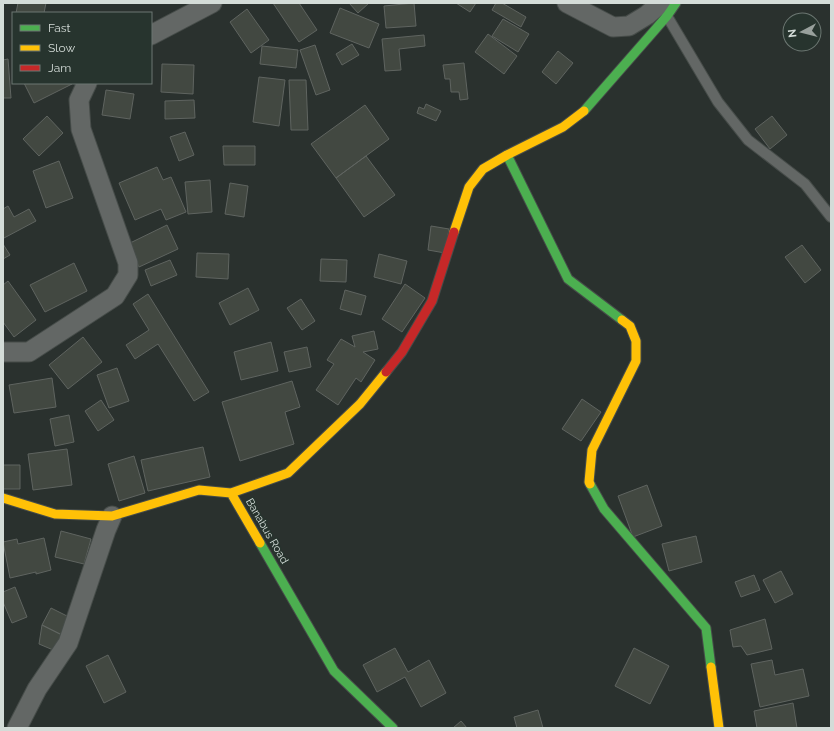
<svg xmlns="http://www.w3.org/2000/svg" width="834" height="731" viewBox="0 0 834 731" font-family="Raleway,sans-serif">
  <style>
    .building { fill: #424841; stroke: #5f6460 }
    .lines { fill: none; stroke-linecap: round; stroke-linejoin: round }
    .lane-casing { stroke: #464c49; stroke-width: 12 }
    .street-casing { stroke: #464c49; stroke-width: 21 }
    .fast-casing { stroke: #464c49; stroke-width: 11 }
    .slow-casing { stroke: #464c49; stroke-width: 11 }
    .jam-casing { stroke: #464c49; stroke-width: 11 }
    .lane { stroke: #636765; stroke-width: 10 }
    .street { stroke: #636765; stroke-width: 19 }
    .fast { stroke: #4caf50; stroke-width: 9 }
    .slow { stroke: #ffc107; stroke-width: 9 }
    .jam { stroke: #c62828; stroke-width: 9 }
    .labels { text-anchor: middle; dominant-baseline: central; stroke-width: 3; stroke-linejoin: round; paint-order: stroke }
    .street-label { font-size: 11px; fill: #d4dcd8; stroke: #27342e }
  </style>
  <rect width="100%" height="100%" fill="#2a312e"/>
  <path class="building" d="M18 3H46L44 13H16Z
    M273 3H299L317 30 299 42Z
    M349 3H369L358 13Z
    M414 3 416 26 386 28 384 6Z
    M456 3H476L470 12Z
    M496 3H502L526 17 521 27 492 10Z
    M340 8 379 24 369 48 330 33Z
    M247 9 269 40 251 53 230 22Z
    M503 19 529 34 518 52 492 36Z
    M488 34 517 56 504 74 475 52Z
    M424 35 425 46 399 49 401 70 385 71 382 39Z
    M352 44 359 55 342 65 336 54Z
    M315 45 330 90 316 95 300 50Z
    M262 46 298 50 296 68 260 64Z
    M558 51 573 63 556 84 542 72Z
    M8 59 11 98H3V60Z
    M464 63 468 99 460 100 459 92H451L450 79H445L443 65Z
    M162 64 194 65 193 94 161 92Z
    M259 77 285 80 279 126 253 122Z
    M289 80H306L308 130H291Z
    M24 83H72V84L34 103Z
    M106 90 134 94 130 119 102 115Z
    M194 100 195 118 165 119V101Z
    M426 104 441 111 436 121 417 113 419 107 424 109Z
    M365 105 389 139 336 178 311 144Z
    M47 116 63 133 39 156 23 139Z
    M772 116 787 135 770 149 755 129Z
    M185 132 194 155 179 161 170 137Z
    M223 146H255V165H224Z
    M366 156 395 195 364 217 336 178Z
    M59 161 73 198 46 208 33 171Z
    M157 167 163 180 171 177 186 212 166 220 161 209 135 220 119 183Z
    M210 180 212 212 188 214 185 182Z
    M230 183 248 186 244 217 225 214Z
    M8 206 14 217 29 209 36 221 4 238 3 236V209Z
    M167 225 178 249 139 267 128 244Z
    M431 226 449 229 445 253 428 250Z
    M3 244 10 255 3 259Z
    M802 245 821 270 805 283 785 257Z
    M197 253 229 254 228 279 196 277Z
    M379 254 407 261 401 284 374 277Z
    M321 259 347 260 346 282 320 281Z
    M170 260 177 275 151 286 145 270Z
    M74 263 87 291 45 312 30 285Z
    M8 281 36 320 14 337 3 322V285Z
    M405 284 425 298 402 332 382 319Z
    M248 288 259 310 230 325 219 303Z
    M345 290 366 296 361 315 340 309Z
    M148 294 209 392 194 401 158 344 135 359 126 345 149 330 133 304Z
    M301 299 315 321 302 330 287 308Z
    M374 331 378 349 363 352 375 360 361 382 356 378 338 405 316 390 334 364 327 360 341 339 355 347 352 336Z
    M83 337 102 362 68 389 49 365Z
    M271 342 278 371 241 380 234 352Z
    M307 347 311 367 289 372 284 352Z
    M117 368 129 401 109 408 97 375Z
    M52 378 56 407 14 413 9 385Z
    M292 381 300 407 285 412 294 444 240 461 222 402Z
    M582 399 601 412 581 441 562 429Z
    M101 400 114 420 98 431 85 411Z
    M69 415 74 442 55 446 50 419Z
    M203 447 210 477 148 491 141 460Z
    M67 449 72 485 33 490 28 454Z
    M134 456 145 493 119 501 108 464Z
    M3 465H20V489H3Z
    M647 485 662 526 633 537 618 496Z
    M61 531 91 539 84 564 55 557Z
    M696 536 702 562 669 571 662 544Z
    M44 538 51 570 36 574V572L10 578 3 542 17 539 18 544Z
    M781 571 793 594 775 603 763 580Z
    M754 575 760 590 741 597 735 582Z
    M15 587 27 617 12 623 3 602V592Z
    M51 608 71 618 62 635 42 625Z
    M765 619 772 649 747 655 741 646 733 647 730 630Z
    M42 625 62 635 58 652 39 644Z
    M395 648 408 672 429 660 446 693 421 707 405 677 377 692 363 665Z
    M634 648 669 666 650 704 615 686Z
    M108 655 126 692 104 703 86 666Z
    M772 660 775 675 803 669 809 696 760 707 751 664Z
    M793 703 797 728H757L754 711Z
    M538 710 543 728H517L514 717Z
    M461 721 467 728H453Z"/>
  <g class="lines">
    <defs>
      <path id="lane" d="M667 16 718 102 748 140 805 184 831 217"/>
      <path id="street" d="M567 3 613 27 629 26 647 15 661 3
        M151 35 212 3
        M3 352H29L115 296 128 275V263L81 129 79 100 87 83
        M17 728 37 689 68 643 106 530 112 516"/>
      <path id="fast" d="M584 111 667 16 676 3
        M507 155 568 279 622 320
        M590 484 604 509 706 628 711 667
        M260 543 334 671 393 728"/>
      <path id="slow" d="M454 232 469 187 483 169 507 155 563 127 584 111
        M590 484 589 482 592 450 636 361V341L630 326 622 320
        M231 493 288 473 360 404 386 372
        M3 498 55 514 112 516 199 490 231 493 260 543
        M711 667 719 728"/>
      <path id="jam" d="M386 372 402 352 432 301 454 232"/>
    </defs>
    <use href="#lane" class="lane-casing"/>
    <use href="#street" class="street-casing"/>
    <use href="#fast" class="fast-casing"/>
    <use href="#slow" class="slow-casing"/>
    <use href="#jam" class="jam-casing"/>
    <use href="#lane" class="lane"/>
    <use href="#street" class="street"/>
    <use href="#fast" class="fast"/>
    <use href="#slow" class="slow"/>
    <use href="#jam" class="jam"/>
  </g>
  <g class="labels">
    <g class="street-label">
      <text transform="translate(267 531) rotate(60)">Banabus Road</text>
    </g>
  </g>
  <rect width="834" height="731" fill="none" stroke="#d4dcd8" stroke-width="8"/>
  <rect x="12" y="12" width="140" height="72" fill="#27342e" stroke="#6c7772"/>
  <rect x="20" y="25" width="20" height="6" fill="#4caf50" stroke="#6c7772"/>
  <text x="48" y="32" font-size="12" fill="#d4dcd8">Fast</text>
  <rect x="20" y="45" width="20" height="6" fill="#ffc107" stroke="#6c7772"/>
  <text x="48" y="52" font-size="12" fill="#d4dcd8">Slow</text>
  <rect x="20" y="65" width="20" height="6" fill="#c62828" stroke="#6c7772"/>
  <text x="48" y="72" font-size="12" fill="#d4dcd8">Jam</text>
  <g transform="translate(802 32) rotate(263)"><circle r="19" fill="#27342e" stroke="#6c7772"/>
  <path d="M0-3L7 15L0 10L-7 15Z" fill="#98a09c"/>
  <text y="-6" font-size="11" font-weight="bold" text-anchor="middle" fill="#d4dcd8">N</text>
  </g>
</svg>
